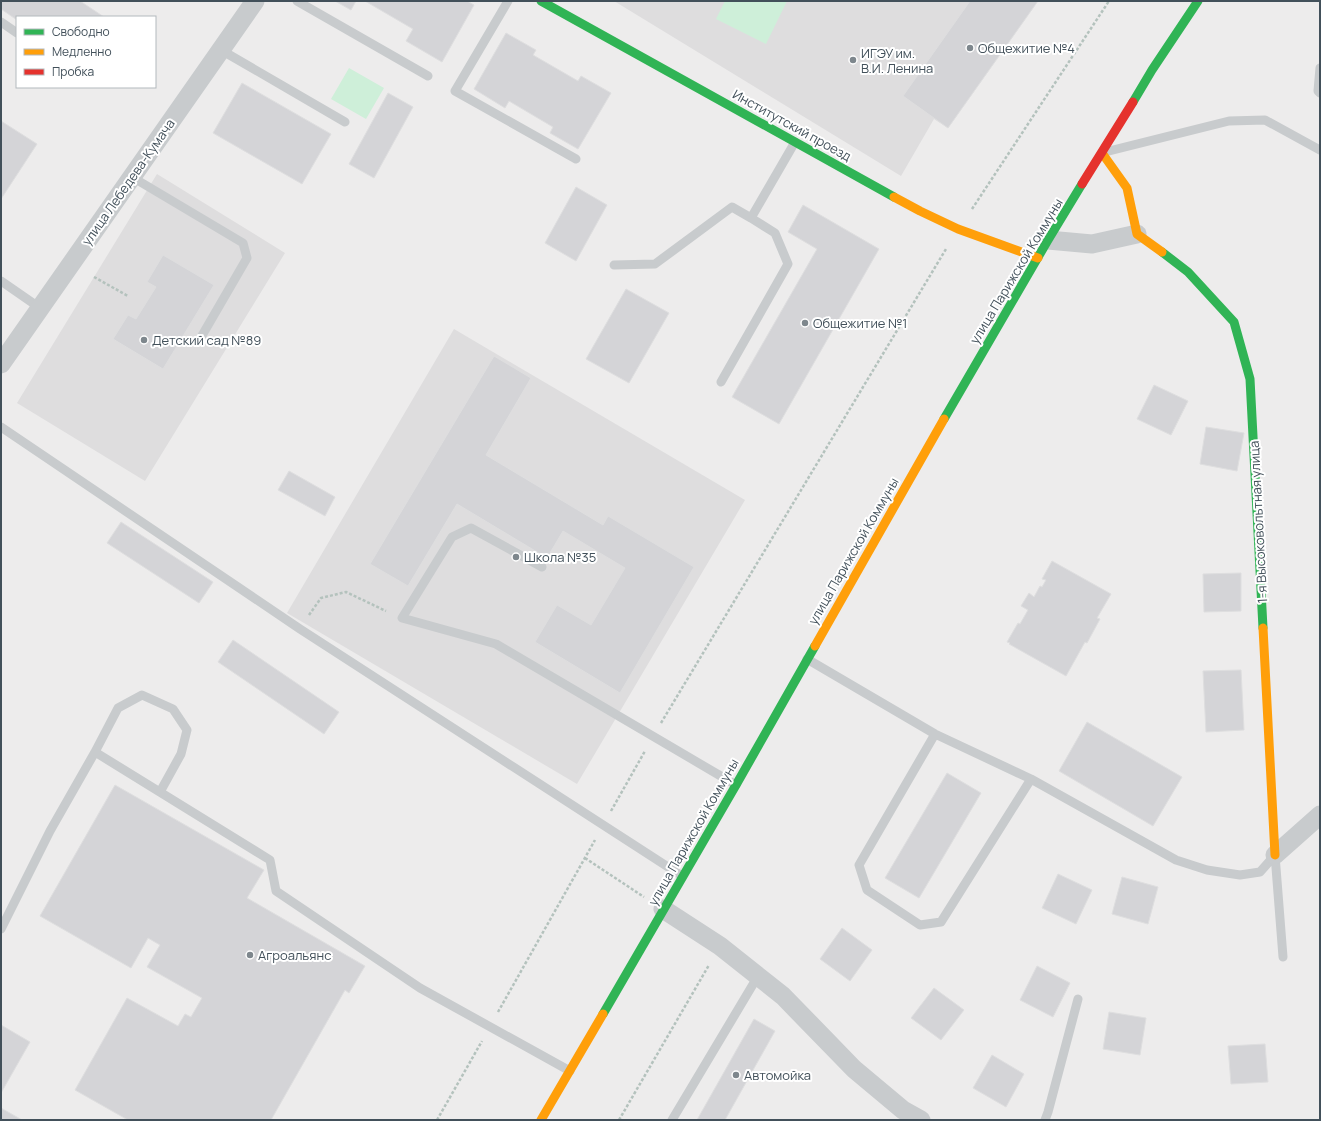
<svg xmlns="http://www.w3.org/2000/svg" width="1321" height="1121" viewBox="0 0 1321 1121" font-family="Manrope,sans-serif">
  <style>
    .education { fill: #deddde }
    .green { fill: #ceefd9 }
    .building { fill: #d4d4d7; stroke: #dededf }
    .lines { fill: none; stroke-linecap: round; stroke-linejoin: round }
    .path { stroke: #b4c2bd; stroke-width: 2.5; stroke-dasharray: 3 2; stroke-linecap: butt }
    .lane { stroke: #c8cbcd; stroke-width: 9 }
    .street { stroke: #c8cbcd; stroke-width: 19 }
    .fast { stroke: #30b455; stroke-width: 9 }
    .slow { stroke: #ff9f0a; stroke-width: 9 }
    .jam { stroke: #e5322d; stroke-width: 9 }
    .poi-dot { fill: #7e878d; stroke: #fff; stroke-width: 1.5 }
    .labels { text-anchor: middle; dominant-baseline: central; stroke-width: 4; stroke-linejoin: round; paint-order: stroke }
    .poi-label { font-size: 13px; fill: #42505a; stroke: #fff; text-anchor: start }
    .street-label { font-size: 13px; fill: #42505a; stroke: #fff }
  </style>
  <rect width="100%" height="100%" fill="#edecec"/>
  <path class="education" d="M614 1H1038L948 128 934 119 901 176Z
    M157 174 285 253 145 481 17 403Z
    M454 329 745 500 577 784 287 613Z"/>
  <path class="green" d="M725 1H787L766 44 716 19Z
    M349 68 384 88 366 119 331 99Z"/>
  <path class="building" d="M1 1H80L104 17H17V20L1 9Z
    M335 1H356L351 10Z
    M365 1H467L474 5 442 62 406 41 413 29Z
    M970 1H1038L948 128 903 96Z
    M506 33 536 50 533 55 578 81 581 76 611 93 578 149 550 133 553 127 509 101 505 108 474 89Z
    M242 83 331 134 302 184 213 133Z
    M388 93 413 107 374 178 349 164Z
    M1 121 37 144 1 199Z
    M576 187 607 205 576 261 545 243Z
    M803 205 879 249 779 424 732 397 817 249 788 232Z
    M163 255 214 285 163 369 113 339 128 315 136 319 156 287 147 282Z
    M626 289 669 313 629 383 586 359Z
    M494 356 531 378 486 455 603 525 608 516 694 567 620 693 535 642 557 605 591 625 625 568 563 531 547 558 457 504 408 586 370 564Z
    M1154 385 1188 401 1171 435 1137 419Z
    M1206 427 1244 433 1237 471 1200 464Z
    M289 471 335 497 325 516 278 490Z
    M121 522 213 582 199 603 107 543Z
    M1052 561 1111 594 1097 618 1100 619 1087 643 1085 642 1066 676 1009 644 1010 643 1007 642 1018 623 1020 624 1028 610 1021 606 1029 593 1034 597 1040 586 1042 587 1046 580 1042 579Z
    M1241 573V611L1204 612 1203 574Z
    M233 640 339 712 324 734 218 662Z
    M1241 670 1244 730 1206 732 1203 671Z
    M1087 722 1182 777 1153 826 1059 771Z
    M947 773 981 793 919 898 885 878Z
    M115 785 264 870 247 898 365 966 349 993 345 990 271 1120H128L75 1090 127 998 178 1026 185 1014 191 1017 202 998 147 967 160 945 148 938 131 968 40 916Z
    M1058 874 1092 890 1076 924 1042 908Z
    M1122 877 1158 887 1148 924 1112 914Z
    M842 928 872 950 850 981 820 959Z
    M1037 966 1070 983 1053 1017 1020 1000Z
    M934 988 964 1010 941 1040 911 1018Z
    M1109 1012 1146 1018 1140 1055 1103 1049Z
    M754 1019 775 1031 725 1120H697Z
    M1 1025 30 1042 1 1093Z
    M1265 1044 1268 1082 1231 1084 1228 1046Z
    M992 1055 1024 1074 1006 1107 973 1088Z
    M1 1108 22 1120H1Z"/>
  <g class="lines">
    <path class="path" d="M972 209 1109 1
      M94 277 128 296
      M309 615 321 598 346 592 386 611
      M661 723 946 249
      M611 811 645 751
      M585 858 644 897
      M498 1012 595 840
      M437 1120 482 1041
      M619 1120 709 965"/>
    <path class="lane" d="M297 1 428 76
      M508 1 455 91 576 159
      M1 22 17 33
      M221 50 345 122
      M1320 68 1318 91 1320 93
      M1105 152 1229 121 1265 120 1320 150
      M132 177 243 243 247 258 200 339
      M614 265 655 264 732 207 751 218
      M1 281 40 308
      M721 382 788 264 775 233 751 218 795 142
      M1 427 300 629 682 876
      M542 567 471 528 452 537 402 618 496 644 736 785
      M807 659 935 734 1031 779 1176 860 1207 870 1240 875 1260 872 1275 855
      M935 734 859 865 867 890 920 925 941 922 1031 779
      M95 752 118 708 142 695 173 709 187 730 181 754 160 792
      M1275 855 1283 957
      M1 929 50 831 95 752 270 860 276 891 420 988 570 1071
      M672 1120 758 976
      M1045 1120 1048 1112 1078 999"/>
    <path class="street" d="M1048 240 1092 244 1137 234
      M1 364 255 1
      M1275 855 1320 815
      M663 909 720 946 783 996 854 1069 903 1110 921 1120"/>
    <path class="fast" d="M541 1 894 197
      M1133 102 1152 70 1198 1
      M1162 252 1188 272 1234 322 1250 379 1263 628
      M944 419 1048 240 1082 184
      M603 1014 736 785 815 646"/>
    <path class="slow" d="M1102 153 1127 188 1137 234 1162 252
      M894 197 920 211 958 229 1038 258
      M1263 628 1275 855
      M815 646 944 419
      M541 1120 603 1014"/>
    <path class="jam" d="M1082 184 1133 102"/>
  </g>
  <g class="poi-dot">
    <circle cx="970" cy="48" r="4"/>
    <circle cx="853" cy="60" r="4"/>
    <circle cx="805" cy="323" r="4"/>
    <circle cx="144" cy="340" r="4"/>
    <circle cx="516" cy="557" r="4"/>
    <circle cx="250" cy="955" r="4"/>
    <circle cx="736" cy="1075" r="4"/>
  </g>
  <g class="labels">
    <g class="poi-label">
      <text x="978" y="48">Общежитие №4</text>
      <text x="861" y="53">ИГЭУ им.<tspan x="861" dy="15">В.И. Ленина</tspan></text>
      <text x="813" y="323">Общежитие №1</text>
      <text x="152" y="340">Детский сад №89</text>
      <text x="524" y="557">Школа №35</text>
      <text x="258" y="955">Агроальянс</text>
      <text x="744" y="1075">Автомойка</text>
    </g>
    <g class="street-label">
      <text transform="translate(792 125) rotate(29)">Институтский проезд</text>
      <text transform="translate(128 182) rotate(-55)">улица Лебедева-Кумача</text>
      <text transform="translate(1016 271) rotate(-59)">улица Парижской Коммуны</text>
      <text transform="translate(1258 522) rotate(-93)">1-я Высоковольтная улица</text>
      <text transform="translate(853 551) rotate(-60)">улица Парижской Коммуны</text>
      <text transform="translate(693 832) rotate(-60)">улица Парижской Коммуны</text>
    </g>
  </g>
  <rect width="1321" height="1121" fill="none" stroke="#42505a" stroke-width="4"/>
  <rect x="16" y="16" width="140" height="72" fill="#ffffff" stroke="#b3b9bd"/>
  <rect x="24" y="29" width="20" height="6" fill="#30b455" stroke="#b3b9bd"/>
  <text x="52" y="36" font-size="12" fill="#42505a">Свободно</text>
  <rect x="24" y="49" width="20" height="6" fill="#ff9f0a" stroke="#b3b9bd"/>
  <text x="52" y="56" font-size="12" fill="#42505a">Медленно</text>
  <rect x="24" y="69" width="20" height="6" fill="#e5322d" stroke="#b3b9bd"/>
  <text x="52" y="76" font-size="12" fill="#42505a">Пробка</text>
</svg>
